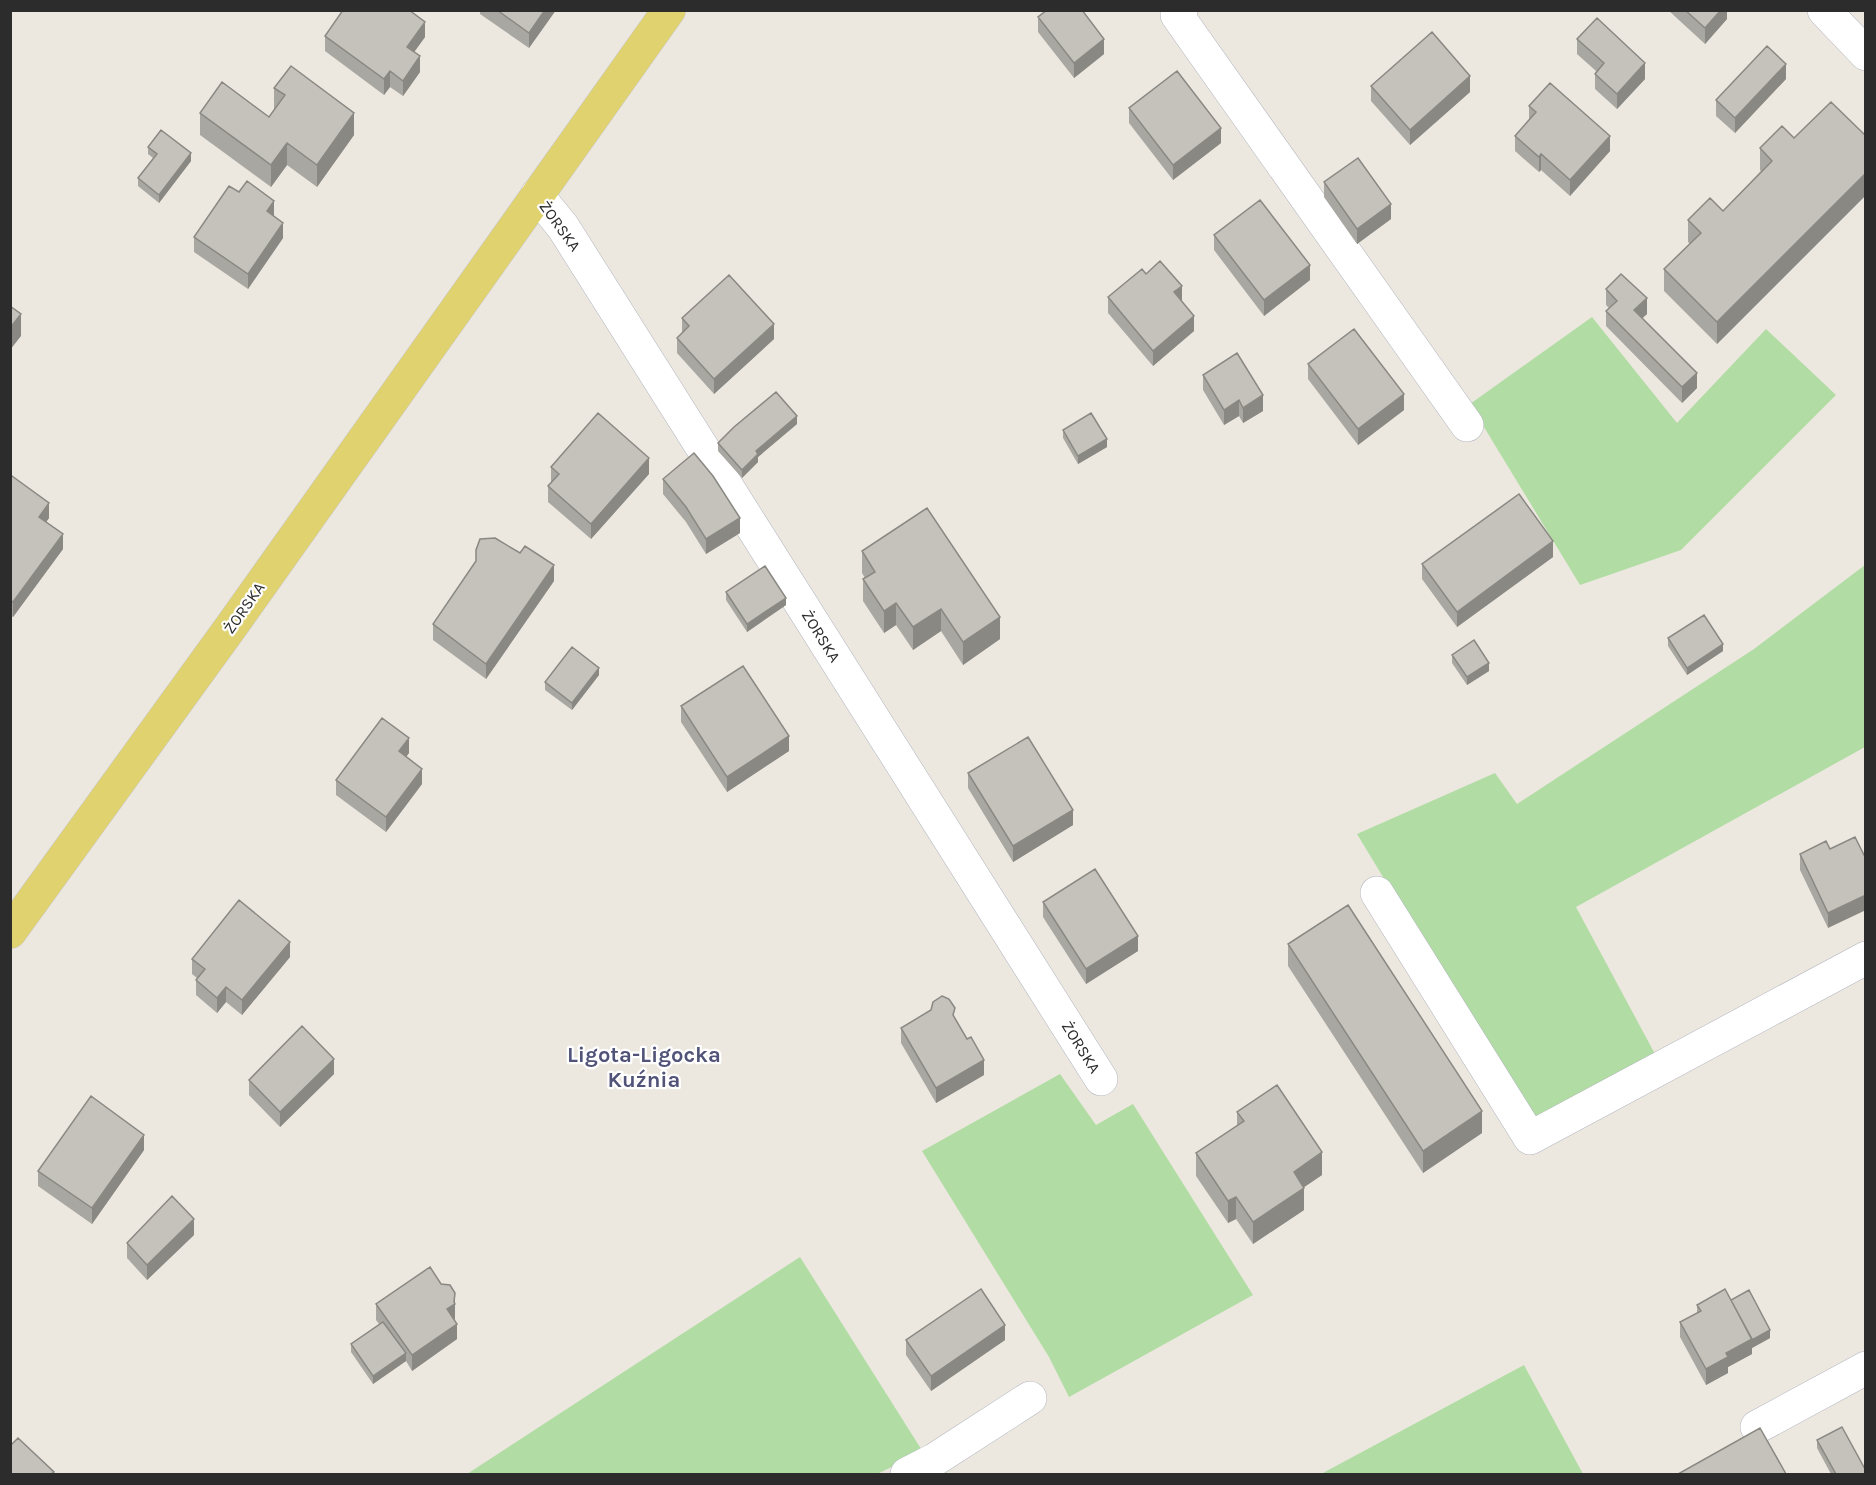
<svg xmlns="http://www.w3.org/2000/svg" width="1876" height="1485" viewBox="0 0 1876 1485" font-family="Karla,sans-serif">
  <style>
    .green { fill: #b1dca3 }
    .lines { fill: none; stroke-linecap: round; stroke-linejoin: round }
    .minor-casing { stroke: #b3b5be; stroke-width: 34 }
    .major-casing { stroke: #c8c8c8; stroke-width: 34 }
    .minor { stroke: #fff; stroke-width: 33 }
    .major { stroke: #e1d270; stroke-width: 33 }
    .wall { fill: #a9a7a1 }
    .shaded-wall { fill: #8a8883 }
    .building { fill: #c5c2bb; stroke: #8a8883; stroke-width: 1.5 }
    .labels { text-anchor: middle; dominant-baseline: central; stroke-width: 4.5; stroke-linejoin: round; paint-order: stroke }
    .street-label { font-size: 16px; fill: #2c2c2c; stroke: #fff }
    .district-label { font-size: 22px; font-weight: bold; fill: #515478; stroke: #fff }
  </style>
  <rect width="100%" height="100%" fill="#ece8e0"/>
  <path class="green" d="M1592 317 1677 423 1766 329 1836 395 1681 550 1580 585 1470 404Z
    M1865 565V747L1576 907 1655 1054 1532 1123 1357 834 1495 773 1517 804 1754 649Z
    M1060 1074 1096 1125 1133 1104 1253 1295 1069 1397 1049 1357 922 1151Z
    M800 1257 923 1452 877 1474H467Z
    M1524 1365 1583 1474H1321Z"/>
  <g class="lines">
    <defs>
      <path id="minor" d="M1181 10 1177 15 1467 425
        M1824 10 1866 54
        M537 195 563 227 1101 1079
        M1377 893 1530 1138 1866 958
        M1757 1427 1866 1368
        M907 1474 934 1460 1030 1398"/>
      <path id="major" d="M10 932 233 624 669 10"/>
    </defs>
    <use href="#minor" class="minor-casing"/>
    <use href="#major" class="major-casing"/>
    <use href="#minor" class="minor"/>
    <use href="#major" class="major"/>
  </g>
  <path class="wall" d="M480 10H556L529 48 480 14Z
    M1668 10H1727V19L1705 44Z
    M1038 17 1104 54 1074 78 1038 32Z
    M325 36 425 37 414 52 420 72 403 96 390 87 384 95 325 51Z
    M1577 39 1645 79 1617 109 1595 89V74L1596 71 1577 54Z
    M1786 79 1735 133 1716 116V100Z
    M1371 86 1470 92 1410 145 1371 101Z
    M274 88 354 135 317 187 287 165 271 187 200 135V113L269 117 274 110Z
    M1529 106 1610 151 1570 196 1541 170 1539 172 1515 151V136L1529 120Z
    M1129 108 1221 143 1173 180 1129 123Z
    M1866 136V195L1717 344 1664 291V269L1690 244 1688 242V220L1723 211 1761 171 1760 170V148L1794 138Z
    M148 147 191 161 159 203 138 186V178L153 158 148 154Z
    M1324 182 1391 219 1357 244 1324 197Z
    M274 216 283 238 248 289 194 252V237Z
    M1214 235 1310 280 1264 316 1214 250Z
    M1146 274 1182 301 1194 331 1153 366 1108 313V297Z
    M1606 289 1647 314 1642 318 1697 388 1682 403 1606 326V311L1609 308 1606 305Z
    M682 318 774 339 714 394 677 353V338L682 333Z
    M1308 364 1404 410 1358 445 1308 379Z
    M1203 375 1263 411 1243 423 1239 416 1224 425 1203 390Z
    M797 424 758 457V462L742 478 718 451V443Z
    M1063 430 1107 447 1078 464 1063 438Z
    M551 467 649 474 591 539 548 502V486L551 483Z
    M10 478 49 518 46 522 63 549 13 617 10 616Z
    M663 479 740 533 706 554 686 522 663 494Z
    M862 551 1000 639 963 665 941 631 913 650 896 625 884 633 863 601V579L865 578 862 573Z
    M1553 557 1457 627 1422 579V564Z
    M554 581 486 679 433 640V624Z
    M726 592 786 605 747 632 726 600Z
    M1668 638 1723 651 1687 675 1668 646Z
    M1452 655 1489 671 1467 685 1452 663Z
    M599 675 572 710 545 690V682Z
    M681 706 789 751 727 792 681 722Z
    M409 753 406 757 422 784 386 832 336 795V780Z
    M968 773 1073 825 1013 862 968 788Z
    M1830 849 1828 928 1800 870V854Z
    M1043 902 1138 951 1086 984 1043 917Z
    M1288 944 1482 1133 1423 1173 1288 966Z
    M290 957 242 1015 226 1002 217 1013 196 995V980L197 978 192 974V959Z
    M955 1018 984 1075 936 1103 901 1043V1028Z
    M334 1074 280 1127 249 1095V1080Z
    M1237 1112 1322 1175 1304 1187V1210L1253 1244 1236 1219 1228 1223 1196 1176V1153L1237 1126Z
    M144 1150 92 1224 38 1186V1171Z
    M194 1235 147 1280 127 1258V1243Z
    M441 1284 455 1293V1319L454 1320 457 1339 412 1371 406 1361 373 1384 351 1352V1344L379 1324 376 1320V1304Z
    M1731 1300 1770 1338 1752 1348V1354L1728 1367V1373L1706 1385 1680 1337V1322L1697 1313V1305Z
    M906 1340H1005L931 1391 906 1355Z
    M1817 1440 1866 1474H1831L1817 1448Z"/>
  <path class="shaded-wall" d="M545 10H556L529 48V33Z
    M1721 10H1727V19L1705 44V28Z
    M425 22V37L407 62V47Z
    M1104 39V54L1074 78V63Z
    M420 56V72L403 96V81Z
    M1645 63V79L1617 109V94Z
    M1786 64V79L1735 133V118Z
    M390 71V87L384 95V79Z
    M1470 76V92L1410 145V130Z
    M354 113V135L317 187V165Z
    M1221 128V143L1173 180V165Z
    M1610 136V151L1570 196V180Z
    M287 143V165L271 187V165Z
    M191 153V161L159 203V195Z
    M1541 154V170L1539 172V157Z
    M1866 173V195L1717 344V322Z
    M274 201V216L267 226V211Z
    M1391 204V219L1357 244V229Z
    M283 223V238L248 289V274Z
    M1310 265V280L1264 316V300Z
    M1182 286V301L1174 292Z
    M1647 298V314L1634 326V310Z
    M21 314V336L10 350V328Z
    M1194 316V331L1153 366V351Z
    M774 324V339L714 394V379Z
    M1697 373V388L1682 403V387Z
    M1404 394V410L1358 445V429Z
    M1263 395V411L1243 423V408Z
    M1239 400V416L1224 425V410Z
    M797 416V424L758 457V462L742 478V470L756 451Z
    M1107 439V447L1078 464V456Z
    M649 458V474L591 539V524Z
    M49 503V518L39 532V517Z
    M740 518V533L706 554V539Z
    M63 534V549L13 617V602Z
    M1553 541V557L1457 627V612Z
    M554 565V581L486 679V664Z
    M786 598V605L747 632V624Z
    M896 603V625L884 633V611Z
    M941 609V631L913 650V627Z
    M1000 617V639L963 665V642Z
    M1723 644V651L1687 675V668Z
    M1489 663V671L1467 685V677Z
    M599 668V675L572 710V703Z
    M789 736V751L727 792V777Z
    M409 738V753L399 766V751Z
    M422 769V784L386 832V817Z
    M1073 810V825L1013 862V846Z
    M1866 895V910L1828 928V913Z
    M1138 936V951L1086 984V969Z
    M290 942V957L242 1015V1000Z
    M226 987V1002L217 1013V998Z
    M334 1059V1074L280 1127V1112Z
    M984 1060V1075L936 1103V1088Z
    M1482 1111V1133L1423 1173V1151Z
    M144 1135V1150L92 1224V1208Z
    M1322 1152V1175L1294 1194V1172Z
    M1304 1188V1210L1253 1244V1222Z
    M1236 1197V1219L1228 1223V1201Z
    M194 1219V1235L147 1280V1265Z
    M455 1293V1319L447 1325V1309Z
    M457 1324V1339L412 1371V1355Z
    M1005 1325V1340L931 1391V1376Z
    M1770 1330V1338L1752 1348V1354L1728 1367V1373L1706 1385V1369L1726 1353Z
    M406 1353V1361L373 1384V1376Z"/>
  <path class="building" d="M343 10H409L425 22 407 47 420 56 403 81 390 71 384 79 325 36Z
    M497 10H545L529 33Z
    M1047 10H1082L1104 39 1074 63 1038 17Z
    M1685 10H1721L1705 28Z
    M1597 18 1645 63 1617 94 1595 74 1604 63 1577 39Z
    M1432 32 1470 76 1410 130 1371 86Z
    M1767 46 1786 64 1735 118 1716 100Z
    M291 66 354 113 317 165 287 143 271 165 200 113 222 82 269 117 285 95 274 88Z
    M1177 71 1221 128 1173 165 1129 108Z
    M1550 83 1610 136 1570 180 1541 154 1539 157 1515 136 1536 112 1529 106Z
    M1831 102 1866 136V173L1717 322 1664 269 1701 233 1688 220 1710 198 1723 211 1772 161 1760 148 1782 126 1794 138Z
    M161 130 191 153 159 195 138 178 157 154 148 147Z
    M1358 158 1391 204 1357 229 1324 182Z
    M247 181 274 201 267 211 283 223 248 274 194 237 229 186 239 192Z
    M1260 200 1310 265 1264 300 1214 235Z
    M1160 261 1182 286 1174 292 1194 316 1153 351 1108 297 1142 269 1146 274Z
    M1621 274 1647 298 1634 310 1697 373 1682 387 1606 311 1617 301 1606 289Z
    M729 275 774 324 714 379 677 338 689 326 682 318Z
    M10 306 21 314 10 328Z
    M1354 329 1404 394 1358 429 1308 364Z
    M1237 353 1263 395 1243 408 1239 400 1224 410 1203 375Z
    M776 392 797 416 756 451 758 454 742 470 718 443 734 427Z
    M598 413 649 458 591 524 548 486 559 474 551 467Z
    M1091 413 1107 439 1078 456 1063 430Z
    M694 453 713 476 740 518 706 539 686 507 663 479Z
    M12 476 49 503 39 517 63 534 13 602 10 600V478Z
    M1519 494 1553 541 1457 612 1422 564Z
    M927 508 1000 617 963 642 941 609 913 627 896 603 884 611 863 579 875 572 862 551Z
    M495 538 520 553 525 546 554 565 486 664 433 624 476 561V550L480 539Z
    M765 566 786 598 747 624 726 592Z
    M1704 615 1723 644 1687 668 1668 638Z
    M1474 640 1489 663 1467 677 1452 655Z
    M572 647 599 668 572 703 545 682Z
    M743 666 789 736 727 777 681 706Z
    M382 718 409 738 399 751 422 769 386 817 336 780Z
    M1028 737 1073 810 1013 846 968 773Z
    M1855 837 1866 859V895L1828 913 1800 854 1826 841 1830 849Z
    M1095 869 1138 936 1086 969 1043 902Z
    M239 900 290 942 242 1000 226 987 217 998 196 980 205 969 192 959Z
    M1348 905 1482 1111 1423 1151 1288 944Z
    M942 996 949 999 955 1008 953 1015 967 1039 971 1037 984 1060 936 1088 901 1028 931 1010 933 1002Z
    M302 1026 334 1059 280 1112 249 1080Z
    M1277 1085 1322 1152 1294 1172 1304 1188 1253 1222 1236 1197 1228 1201 1196 1153 1244 1121 1237 1112Z
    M91 1096 144 1135 92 1208 38 1171Z
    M172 1196 194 1219 147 1265 127 1243Z
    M430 1267 441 1284 450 1285 455 1293 454 1302 455 1304 447 1309 457 1324 412 1355 376 1304Z
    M981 1289 1005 1325 931 1376 906 1340Z
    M1725 1289 1752 1339 1726 1353 1728 1357 1706 1369 1680 1322 1701 1311 1697 1305Z
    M1749 1290 1770 1330 1752 1340 1731 1300Z
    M383 1322 406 1353 373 1376 351 1344Z
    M1842 1427 1866 1471V1474H1836L1817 1440Z
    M1760 1428 1786 1474H1678Z
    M18 1438 54 1472 51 1474H10V1446Z"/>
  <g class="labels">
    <g class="street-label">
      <text transform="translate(560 226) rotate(54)">ŻORSKA</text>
      <text transform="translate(244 608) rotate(-55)">ŻORSKA</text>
      <text transform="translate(821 636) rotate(58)">ŻORSKA</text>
      <text transform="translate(1081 1047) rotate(58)">ŻORSKA</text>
    </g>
    <g class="district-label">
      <text x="644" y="1055">Ligota-Ligocka<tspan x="644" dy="25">Kuźnia</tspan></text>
    </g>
  </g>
  <rect width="1876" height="1485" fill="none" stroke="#2c2c2c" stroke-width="24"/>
</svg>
